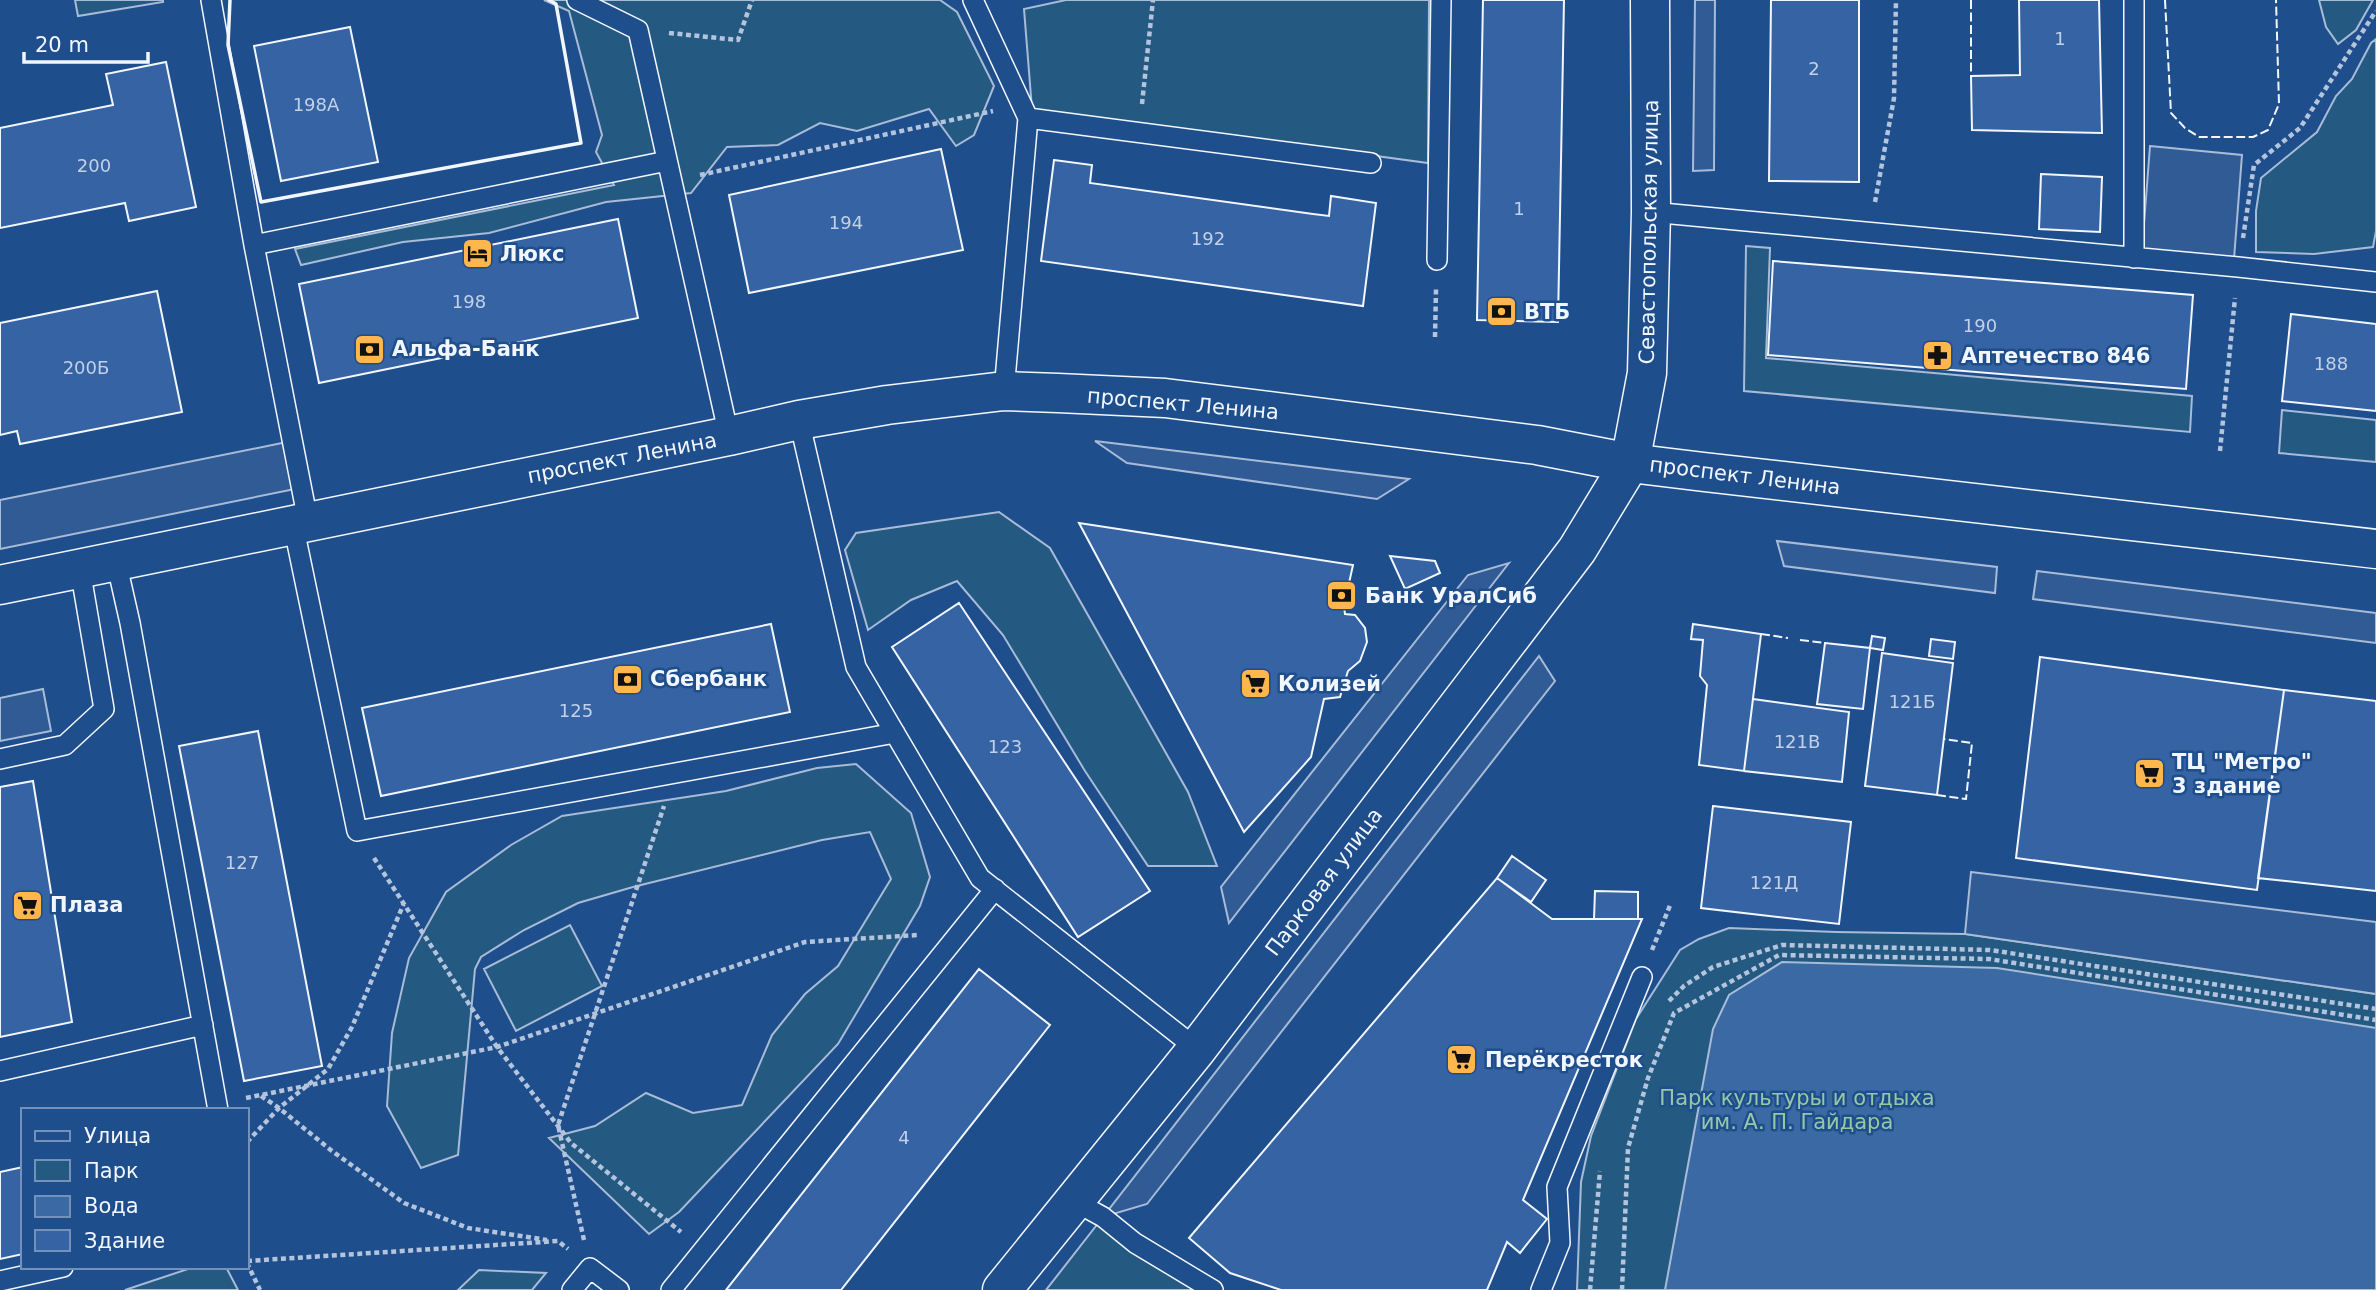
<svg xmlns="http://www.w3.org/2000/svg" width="2376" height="1290" viewBox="0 0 2376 1290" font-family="'DejaVu Sans',sans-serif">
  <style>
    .green { fill: #245a82; stroke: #a8bbd7; stroke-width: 2 }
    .parking { fill: #305b95; stroke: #a8bbd7; stroke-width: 2 }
    .water { fill: #3b69a3; stroke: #a8bbd7; stroke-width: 2 }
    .building { fill: #3563a3; stroke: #f2f6ff; stroke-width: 2 }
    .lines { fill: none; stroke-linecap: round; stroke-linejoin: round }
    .lane-casing { stroke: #f2f6ff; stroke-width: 22 }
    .secondary-casing { stroke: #f2f6ff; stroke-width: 41 }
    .path { stroke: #b3c4dc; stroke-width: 4.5; stroke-dasharray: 5 3.5; stroke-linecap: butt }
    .lane { stroke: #1f4e8c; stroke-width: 19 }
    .secondary { stroke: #1f4e8c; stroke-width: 38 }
    .fence { stroke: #f2f6ff; stroke-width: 2; stroke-dasharray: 9 3.5; stroke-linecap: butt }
    .wall { stroke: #f2f6ff; stroke-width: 3.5 }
    .labels { text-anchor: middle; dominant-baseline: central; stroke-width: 5; stroke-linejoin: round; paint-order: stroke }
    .number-label { font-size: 18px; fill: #c3d1e8 }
    .street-label { font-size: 21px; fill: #f2f6ff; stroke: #1f4e8c }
    .poi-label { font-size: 21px; font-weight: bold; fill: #f2f6ff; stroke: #1f4e8c; text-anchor: start }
    .park-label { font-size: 21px; fill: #97c8a6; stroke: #1f4e8c }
  </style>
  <rect width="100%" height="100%" fill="#1f4e8c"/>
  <path class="green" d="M75 0H163V2L78 16Z
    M544 0H940L957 12 994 86 974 135 956 146 929 109 857 131 820 123 778 145 727 147 691 193 606 202 489 233 403 242 301 265 295 249 614 185 596 152 602 135 569 11Z
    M1066 0H1429L1428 163 1032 109 1024 9Z
    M2319 0H2373L2356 30 2338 44 2326 27Z
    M2376 39V231L2373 247 2314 254 2256 252V211L2261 178 2317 132 2336 96 2352 79 2371 43Z
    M1746 246 1770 248 1766 358 2192 396 2190 432 1744 391Z
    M2282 410 2376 420V462L2279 453Z
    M999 512 1050 548 1188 792 1217 866H1148L1085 771 1003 635 957 581 911 600 868 630 845 550 856 533Z
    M856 764 911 813 930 877 920 906 838 1044 679 1212 649 1234 549 1138 595 1126 646 1093 693 1113 742 1105 772 1035 805 994 838 966 891 879 870 832 822 840 633 887 578 903 524 930 481 957 475 969 458 1155 421 1168 387 1106 392 1033 409 958 446 892 511 845 562 816 726 791 817 768Z
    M570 925 602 986 516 1031 484 969Z
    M1729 928 1836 932 1965 934 2376 994V1290H1577L1581 1182 1591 1136 1636 1019 1680 950 1699 939Z
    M1103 1217 1213 1290H1046Z
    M194 1267H226L238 1290H125Z
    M479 1270 546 1273 532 1290H458Z"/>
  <path class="parking" d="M1695 0H1715L1714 170 1693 171Z
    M2150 146 2242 155 2234 259 2142 250Z
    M1095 441 1409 479 1377 499 1127 463Z
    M287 442 295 489 0 549V500Z
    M1777 541 1997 567 1995 593 1784 566Z
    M1509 563 1229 923 1221 887 1468 575Z
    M2037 571 2376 613V643L2033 599Z
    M1539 656 1555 681 1147 1204 1103 1217Z
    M43 689 51 731 0 741V698Z
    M1971 872 2376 922V994L1965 934Z"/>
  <path class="water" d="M1782 962 1997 968 2376 1028V1290H1665L1713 1029 1729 995Z"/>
  <path class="building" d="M1483 0H1564L1558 322 1477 320Z
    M1771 0H1859V182L1769 181Z
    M2019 0H2099L2102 133 1972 130 1971 76 2020 75Z
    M350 27 378 162 281 181 254 46Z
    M166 62 196 207 129 221 125 203 0 228V128L113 105 106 74Z
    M941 149 963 250 749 293 729 195Z
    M1054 160 1092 165 1090 183 1313 214 1329 216 1331 196 1376 203 1363 306 1041 261Z
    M2041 174 2102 177 2100 232 2039 229Z
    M618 219 638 318 319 383 299 284Z
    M1773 261 2193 295 2186 389 1768 355Z
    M157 291 182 412 20 444 17 431 0 435V323Z
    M2291 314 2376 324V411L2282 401Z
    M1079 523 1353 565 1344 606 1345 614 1355 615 1365 628 1367 642 1360 661 1348 671 1340 697 1324 699 1311 757 1244 832Z
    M1390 556 1435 561 1440 573 1405 589Z
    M959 603 1150 891 1078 937 892 647Z
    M771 624 790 712 381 796 362 708Z
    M1693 624 1761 634 1744 771 1699 765 1707 685 1700 676 1703 640 1691 639Z
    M1872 636 1885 638 1883 650 1870 648Z
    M1931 639 1955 642 1953 659 1929 656Z
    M1825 643 1870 648 1863 709 1817 704Z
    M1882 653 1953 663 1937 795 1865 786Z
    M2040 657 2284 690 2257 890 2016 858Z
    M2284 690 2376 701V891L2258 878Z
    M1753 699 1849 712 1842 782 1744 771Z
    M258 731 322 1066 244 1081 179 746Z
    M33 781 72 1022 0 1037V787Z
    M1713 806 1851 822 1839 924 1701 908Z
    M1512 856 1546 880 1531 902 1497 878Z
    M1497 878 1552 919H1642L1523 1200 1547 1219 1520 1253 1507 1242 1487 1290H1281L1230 1273 1189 1238Z
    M1595 891 1638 892V919H1594Z
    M979 969 1050 1025 841 1290H726Z
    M23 1167V1254L0 1259V1172Z"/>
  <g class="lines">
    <defs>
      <path id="lane" d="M211 0 254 245 308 521
        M577 0 638 30 729 436
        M973 0 1028 118
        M2134 0V258
        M1651 212 2238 267 2376 282
        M254 245 667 161
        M1437 260 1441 0
        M1004 391 1028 118 1371 163
        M799 420 856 667 980 878 1197 1049
        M293 524 357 831 895 733
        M116 561 130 623 218 1110
        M0 759 65 745 104 709 80 569
        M0 1071 203 1025
        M1074 1201 1103 1217 1135 1243 1213 1290
        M0 1281 63 1267
        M572 1290 590 1268 619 1290
        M671 1290 995 889
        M1541 1290 1560 1243 1557 1187 1642 977"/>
      <path id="secondary" d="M0 585 729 436 799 420 887 405 1004 391 1058 393 1165 398 1537 445 1630 463 1704 472 2376 549
        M1002 1290 1197 1049 1577 550 1630 463 1647 373 1651 212 1650 0"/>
    </defs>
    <use href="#lane" class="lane-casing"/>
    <use href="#secondary" class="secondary-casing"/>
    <path class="path" d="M669 33 738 40 752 0
      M1142 104 1153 0
      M700 175 993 111
      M1875 202 1894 98 1896 0
      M2243 238 2254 165 2300 128 2376 11
      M1435 337 1436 289
      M2220 451 2235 298
      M374 858 497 1047 571 1143 681 1232
      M1652 950 1671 903
      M1669 1001 1684 986 1713 967 1782 945 1990 950 2376 1009
      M261 1096 279 1108 332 1151 404 1203 468 1228 547 1240
      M246 1098 497 1047 805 942 918 935
      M247 1142 279 1108 328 1069 352 1027 404 903
      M584 1240 558 1125 664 806
      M247 1261 558 1241 568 1249
      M247 1263 260 1290
      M1590 1290 1600 1171
      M1622 1290 1628 1148 1648 1078 1674 1013 1779 955 1989 959 2376 1020"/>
    <use href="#lane" class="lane"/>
    <use href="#secondary" class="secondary"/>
    <path class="fence" d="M1971 0V76
      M2165 0 2171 113 2185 128 2199 137H2253L2268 130 2279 104 2276 0
      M1761 634 1788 638
      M1800 640 1825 643
      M1937 795 1966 799 1972 743 1944 739"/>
    <path class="wall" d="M230 0 228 45 261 202 581 143 556 4 549 0"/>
  </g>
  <defs>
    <symbol id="hotel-square" viewBox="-11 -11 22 22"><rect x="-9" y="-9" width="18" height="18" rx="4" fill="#ffb74d" stroke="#1f4e8c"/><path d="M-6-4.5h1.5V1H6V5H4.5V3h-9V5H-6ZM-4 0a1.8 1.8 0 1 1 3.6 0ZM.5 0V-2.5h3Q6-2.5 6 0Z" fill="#111"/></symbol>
    <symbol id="bank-square" viewBox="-11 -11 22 22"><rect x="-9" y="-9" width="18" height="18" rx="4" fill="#ffb74d" stroke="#1f4e8c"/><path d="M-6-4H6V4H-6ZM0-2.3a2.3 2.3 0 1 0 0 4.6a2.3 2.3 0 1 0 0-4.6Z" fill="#111"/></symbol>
    <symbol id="pharmacy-square" viewBox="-11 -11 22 22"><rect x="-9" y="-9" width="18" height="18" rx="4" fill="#ffb74d" stroke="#1f4e8c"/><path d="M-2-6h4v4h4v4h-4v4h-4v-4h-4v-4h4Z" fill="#111"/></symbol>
    <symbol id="supermarket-square" viewBox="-11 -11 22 22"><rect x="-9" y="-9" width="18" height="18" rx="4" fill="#ffb74d" stroke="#1f4e8c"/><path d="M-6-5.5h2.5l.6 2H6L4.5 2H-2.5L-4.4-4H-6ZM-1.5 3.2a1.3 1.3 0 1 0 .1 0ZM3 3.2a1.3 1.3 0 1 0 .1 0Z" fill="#111"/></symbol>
  </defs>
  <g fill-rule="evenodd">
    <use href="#hotel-square" x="460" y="236" width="35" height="35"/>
    <use href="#bank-square" x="1484" y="294" width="35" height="35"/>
    <use href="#bank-square" x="352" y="332" width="35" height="35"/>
    <use href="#pharmacy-square" x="1920" y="338" width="35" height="35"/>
    <use href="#bank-square" x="1324" y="578" width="35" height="35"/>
    <use href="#bank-square" x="610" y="662" width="35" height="35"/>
    <use href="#supermarket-square" x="1238" y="666" width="35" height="35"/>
    <use href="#supermarket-square" x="2132" y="756" width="35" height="35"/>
    <use href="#supermarket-square" x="10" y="888" width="35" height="35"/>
    <use href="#supermarket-square" x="1444" y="1042" width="35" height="35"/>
  </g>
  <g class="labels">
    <g class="number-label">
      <text x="2060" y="38">1</text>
      <text x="1814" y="68">2</text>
      <text x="316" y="104">198А</text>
      <text x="94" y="165">200</text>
      <text x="1519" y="208">1</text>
      <text x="846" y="222">194</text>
      <text x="1208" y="238">192</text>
      <text x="469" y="301">198</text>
      <text x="1980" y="325">190</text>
      <text x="2331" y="363">188</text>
      <text x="86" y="367">200Б</text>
      <text x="1912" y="701">121Б</text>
      <text x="576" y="710">125</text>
      <text x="1797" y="741">121В</text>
      <text x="1005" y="746">123</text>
      <text x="242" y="862">127</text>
      <text x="1774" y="882">121Д</text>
      <text x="904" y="1137">4</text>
    </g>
    <g class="street-label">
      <text transform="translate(1649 232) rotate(-89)">Севастопольская улица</text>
      <text transform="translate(1183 404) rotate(5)">проспект Ленина</text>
      <text transform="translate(622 458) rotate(-11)">проспект Ленина</text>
      <text transform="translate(1745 476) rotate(7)">проспект Ленина</text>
      <text transform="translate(1324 882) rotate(-53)">Парковая улица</text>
    </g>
    <g class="poi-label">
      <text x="500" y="254">Люкс</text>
      <text x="1524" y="312">ВТБ</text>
      <text x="392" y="349">Альфа-Банк</text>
      <text x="1961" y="356">Аптечество 846</text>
      <text x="1365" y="596">Банк УралСиб</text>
      <text x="650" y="679">Сбербанк</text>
      <text x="1278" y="684">Колизей</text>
      <text x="2172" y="762">ТЦ "Метро"<tspan x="2172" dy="24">3 здание</tspan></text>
      <text x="50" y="905">Плаза</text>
      <text x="1485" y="1060">Перёкресток</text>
    </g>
    <g class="park-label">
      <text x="1797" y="1098">Парк культуры и отдыха<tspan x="1797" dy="24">им. А. П. Гайдара</tspan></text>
    </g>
  </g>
  <rect x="21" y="1108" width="228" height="161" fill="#1f4e8c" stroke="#7391ba" stroke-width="2"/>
  <rect x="35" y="1131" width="35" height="10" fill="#1f4e8c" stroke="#7391ba" stroke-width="2"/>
  <text x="84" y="1143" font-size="21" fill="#f2f6ff">Улица</text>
  <rect x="35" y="1160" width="35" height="21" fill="#245a82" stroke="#7391ba" stroke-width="2"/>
  <text x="84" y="1178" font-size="21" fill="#f2f6ff">Парк</text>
  <rect x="35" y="1196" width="35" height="21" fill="#3b69a3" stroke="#7391ba" stroke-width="2"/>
  <text x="84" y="1213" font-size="21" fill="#f2f6ff">Вода</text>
  <rect x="35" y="1230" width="35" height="21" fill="#3563a3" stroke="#7391ba" stroke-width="2"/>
  <text x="84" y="1248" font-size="21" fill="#f2f6ff">Здание</text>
  <path d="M24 52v10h124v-10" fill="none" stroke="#f2f6ff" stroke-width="3.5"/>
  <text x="35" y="52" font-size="21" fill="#f2f6ff" stroke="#1f4e8c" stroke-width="5" paint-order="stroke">20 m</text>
</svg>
